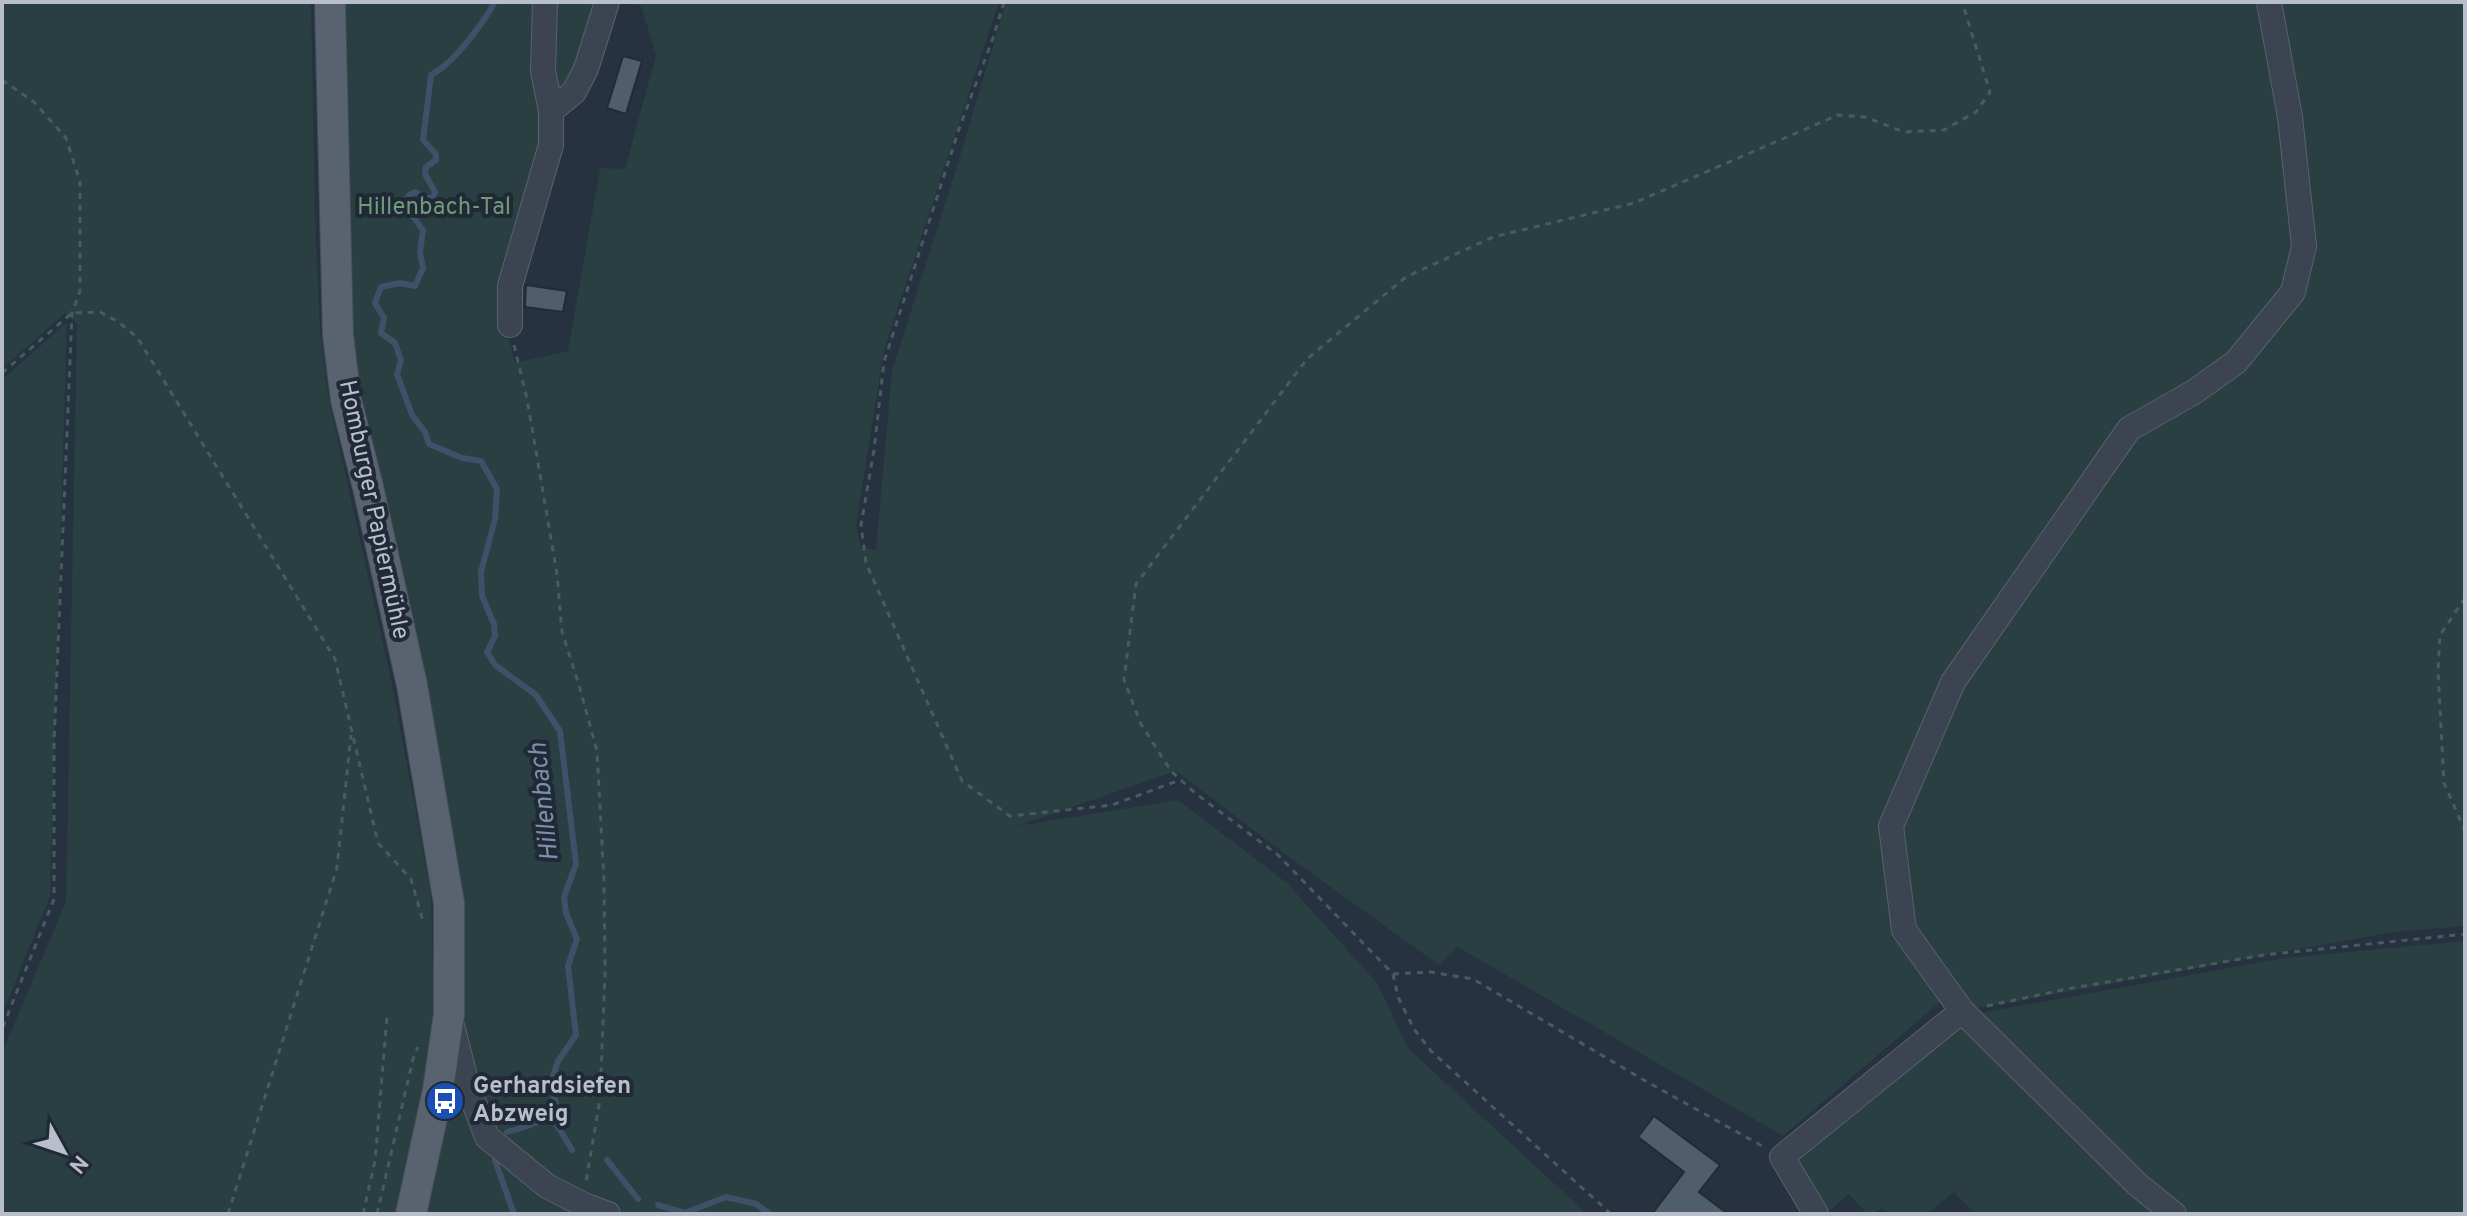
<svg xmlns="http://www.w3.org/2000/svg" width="2467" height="1216" viewBox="0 0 2467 1216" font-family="Overpass,sans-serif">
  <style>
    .green { fill: #293f41 }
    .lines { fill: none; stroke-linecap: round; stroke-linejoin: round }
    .stream { stroke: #3e5168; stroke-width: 6 }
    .building { fill: #505d6b; stroke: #222b37; stroke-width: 2 }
    .minor-casing { stroke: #59626d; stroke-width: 26 }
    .major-casing { stroke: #454d59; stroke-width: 32 }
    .path { stroke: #475c5e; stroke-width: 3; stroke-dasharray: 6 6; stroke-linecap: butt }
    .minor { stroke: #3b4450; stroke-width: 24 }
    .major { stroke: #596370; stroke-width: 30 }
    .labels { text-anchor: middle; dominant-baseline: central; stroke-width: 8; stroke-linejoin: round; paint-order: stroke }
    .park-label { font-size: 24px; fill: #709a79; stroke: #202935 }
    .street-label { font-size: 24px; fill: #b8bfca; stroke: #202935 }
    .poi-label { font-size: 24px; font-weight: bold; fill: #b8bfca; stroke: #202935; text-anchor: start }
    .water-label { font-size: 26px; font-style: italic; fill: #7a91ab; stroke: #202935 }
  </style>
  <rect width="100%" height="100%" fill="#273240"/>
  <path class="green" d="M2 2H311L315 216 320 329 329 400 392 684 431 893 433 972 456 971 352 401 340 2H539L550 110 506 327 515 363 568 351 600 168 625 169 656 55 641 6 626 2H999L884 350 856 525 861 548 876 550 892 371 958 163 1006 2H2465V926L2393 932 1962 1011 1946 997 1783 1136 1458 947 1439 965 1285 854 1176 771 1017 826 1178 800 1287 883 1377 983 1408 1048 1587 1214H2V1053L66 902 77 324 65 313 2 369Z
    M550 2H601L570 88 554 96Z
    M67 322 50 896 2 1015V380Z
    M2465 941V1214H2183L1975 1014 2284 958Z
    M1962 1021 2164 1214H1976L1954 1192 1927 1214H1889L1881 1208 1874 1214H1867L1849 1194 1826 1214 1787 1155Z"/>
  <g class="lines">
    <path class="stream" d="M495 2C481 26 455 62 431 75L423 140 436 154V160L426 167 425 174 435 192 433 198H426L415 192 409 195 405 206 423 230 420 252 423 268 415 286 400 283 381 287 375 303 384 318 381 333 395 343 401 360 397 374 412 415 425 432 429 444 462 458 481 461 497 489 495 519 481 572 482 596 494 624 495 636 487 652 495 665 536 695 560 731 576 864 564 897 566 913 577 939 568 966 576 1035 558 1061 550 1085 556 1103C547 1123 527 1126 507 1132
      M551 1115 572 1150
      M495 1160 514 1214
      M607 1160 638 1199
      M658 1205 685 1213 726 1197 756 1204 770 1214"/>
  </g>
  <path class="building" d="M623 56 642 61 626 114 607 108Z
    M526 285 567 291 563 312 525 307Z
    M1654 1116 1720 1165 1699 1192 1728 1214H1652L1684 1172 1638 1137Z"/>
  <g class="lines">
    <defs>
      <path id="minor" d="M551 111 574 92 586 69 607 2
        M510 325V286L551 145V111L543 71 545 2
        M451 1022 467 1084 487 1137 547 1186 586 1206 608 1214
        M1816 1214 1782 1157 1962 1011
        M2174 1214 2137 1184 1962 1011 1904 930 1891 826 1953 682 2129 429 2194 392 2236 362 2293 292 2304 246 2290 117 2269 2"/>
      <path id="major" d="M330 2 338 335 346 400 368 487 412 685 449 903V1014L438 1090 411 1214"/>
    </defs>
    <use href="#minor" class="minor-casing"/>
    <use href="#major" class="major-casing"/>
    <path class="path" d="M1004 2 993 38 959 129 884 362 874 450 861 525 866 563 962 781 1010 816 1112 805 1180 780
      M2 80 34 102 66 138 80 182V291L72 313 54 743V899L2 1029
      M514 345 527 399 557 574 562 632 579 685 597 751 604 881 605 973 600 1099 586 1182
      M2 373 72 313 100 312 117 321 137 337 335 659 378 843 411 879 423 921
      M2465 598 2440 635 2438 671 2444 783 2465 831
      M1393 974 1430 972 1473 979 1642 1079 1764 1147
      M1987 1006 2067 989 2264 955 2465 934
      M228 1214 337 868 351 735
      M363 1214 375 1161 387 1016
      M377 1214 413 1059 418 1047
      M1611 1214 1431 1051 1414 1029 1398 997 1393 974 1278 855 1195 793 1171 771 1141 724 1124 680 1136 584 1307 359 1406 277 1493 237 1634 203 1838 115 1865 117 1904 132 1944 130 1976 112 1990 92 1962 2"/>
    <use href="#minor" class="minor"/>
    <use href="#major" class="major"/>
  </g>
  <defs>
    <symbol id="bus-disc" viewBox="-11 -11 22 22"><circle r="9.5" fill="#1a4fb4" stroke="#202935"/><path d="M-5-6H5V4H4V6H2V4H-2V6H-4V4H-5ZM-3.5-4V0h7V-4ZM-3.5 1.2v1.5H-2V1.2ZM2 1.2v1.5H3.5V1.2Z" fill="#fff"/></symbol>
  </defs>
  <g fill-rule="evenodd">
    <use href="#bus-disc" x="423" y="1079" width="44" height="44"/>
  </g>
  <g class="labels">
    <g class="park-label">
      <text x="434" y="208">Hillenbach-Tal</text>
    </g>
    <g class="street-label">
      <text transform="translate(373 510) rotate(78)">Homburger Papiermühle</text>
    </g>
    <g class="poi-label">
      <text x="473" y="1087">Gerhardsiefen<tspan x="473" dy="28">Abzweig</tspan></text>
    </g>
    <g class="water-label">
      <text transform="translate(545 802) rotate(-96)">Hillenbach</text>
    </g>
  </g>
  <rect width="2467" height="1216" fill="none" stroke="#b8bfca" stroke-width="8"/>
  <g transform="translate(64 1152) rotate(130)" stroke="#202935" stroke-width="6" paint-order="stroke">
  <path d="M0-6L14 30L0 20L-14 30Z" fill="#b8bfca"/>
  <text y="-12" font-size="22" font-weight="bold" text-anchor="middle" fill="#b8bfca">N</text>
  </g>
</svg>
